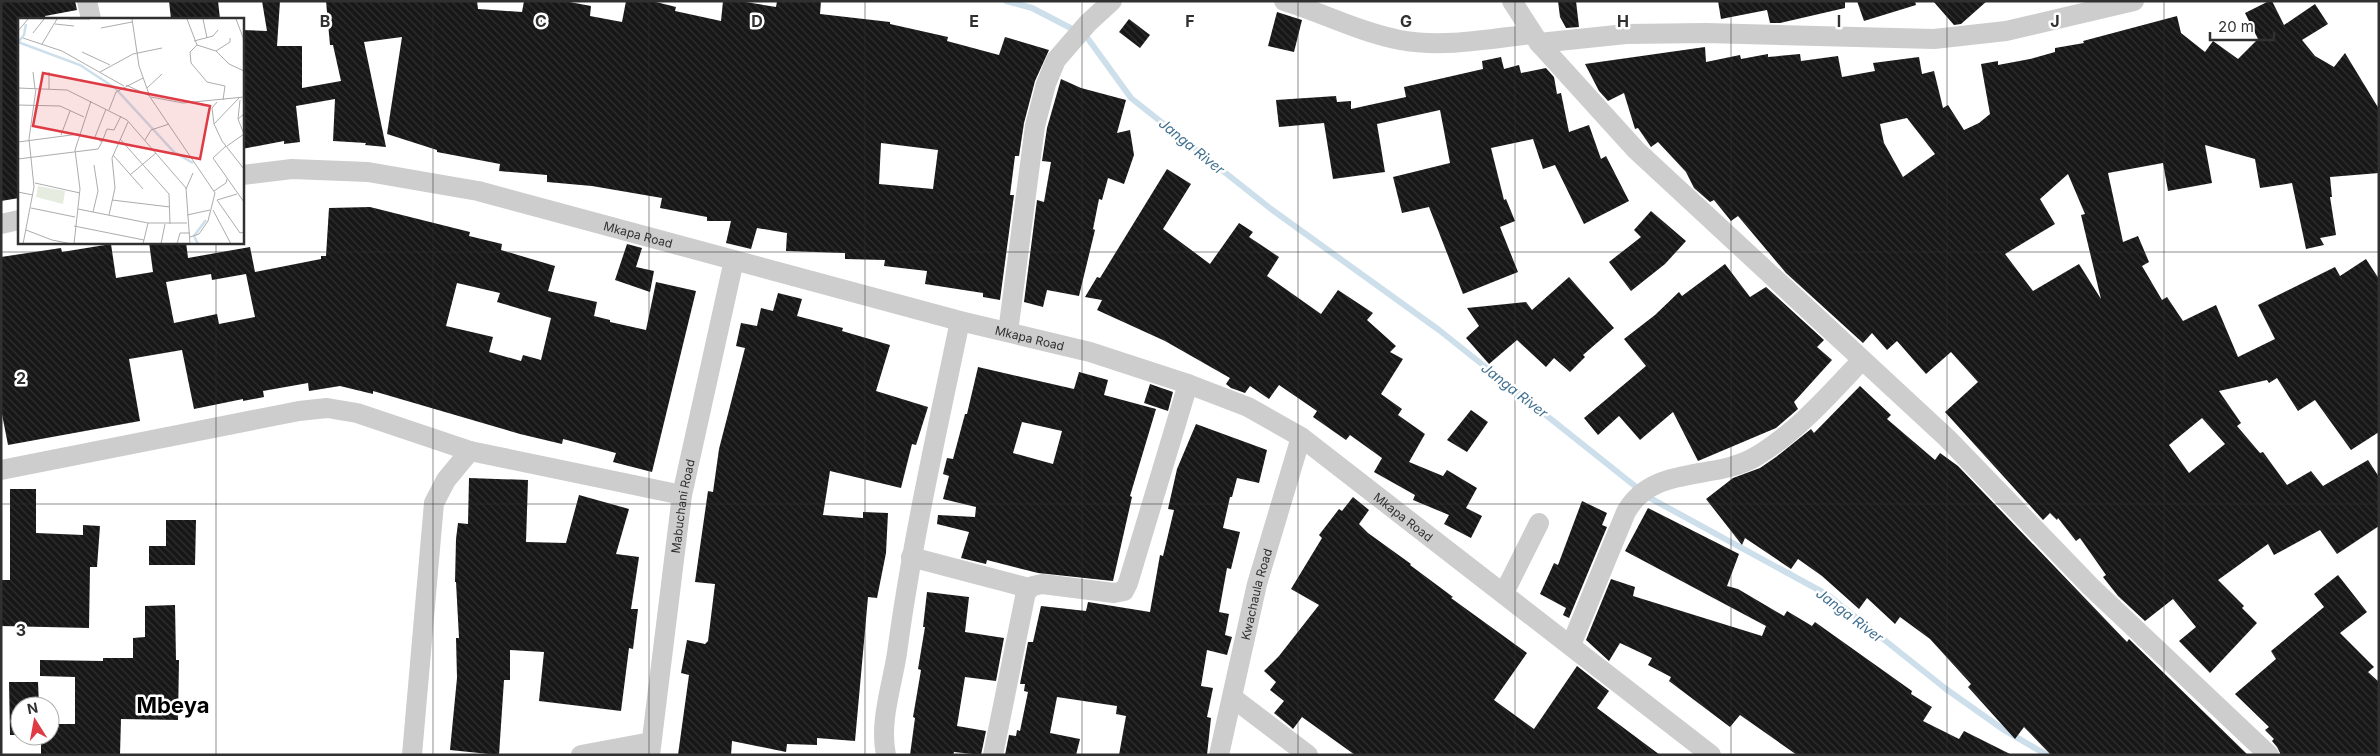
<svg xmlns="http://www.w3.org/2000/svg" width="2380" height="756" viewBox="0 0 2380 756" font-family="Inter,sans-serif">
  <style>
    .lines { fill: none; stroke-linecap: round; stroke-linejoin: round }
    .stream { stroke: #ccdfeb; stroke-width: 6 }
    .building { fill: url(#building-back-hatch); fill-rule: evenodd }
    .street { stroke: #cdcdcd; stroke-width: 20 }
    .grid { fill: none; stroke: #303030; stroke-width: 1; stroke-opacity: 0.55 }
    .labels { text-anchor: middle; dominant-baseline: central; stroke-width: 5; stroke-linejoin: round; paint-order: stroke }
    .street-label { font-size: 12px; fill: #303030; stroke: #fff }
    .water-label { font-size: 14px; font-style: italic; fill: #417090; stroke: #fff }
    .town-label { font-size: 22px; font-weight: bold; fill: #000; stroke: #fff }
    .inset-river { fill: none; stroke: #ccdfeb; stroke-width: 2.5 }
    .inset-road { fill: none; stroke: #acacac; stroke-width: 1 }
    .view { fill: #de3b45; fill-opacity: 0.15; stroke: #de3b45; stroke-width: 2.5 }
    .inset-edge { fill: none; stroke: #303030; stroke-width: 2.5 }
    .grid-label { font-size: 16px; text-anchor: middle; font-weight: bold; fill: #303030; stroke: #fff; stroke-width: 5; stroke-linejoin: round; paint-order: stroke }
  </style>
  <defs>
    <pattern id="building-back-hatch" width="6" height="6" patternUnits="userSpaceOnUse" patternTransform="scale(1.25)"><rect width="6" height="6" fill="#171717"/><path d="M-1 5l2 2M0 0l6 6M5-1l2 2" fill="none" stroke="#303030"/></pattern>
  </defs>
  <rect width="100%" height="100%" fill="#fff"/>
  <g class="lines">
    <path class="stream" d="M1006 1 1032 8 1086 36 1131 98 1271 209 1439 330 1650 498 1828 595 1946 689 2004 730 2047 755"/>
  </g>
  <path class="building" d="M1 1H75L77 10 45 16 46 19H19V198L1 201Z
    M169 1H218L220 19H171Z
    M262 1H280L277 46H302V88L341 81 333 45H330L326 1H477L478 9 522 12 524 1H564L591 6 590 16 622 22 626 1H652L676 7 675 11 721 21 723 1H740L776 7 777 1H821L820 14 890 22V24L948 37 947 41 999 55 1005 37 1049 50 1035 81 1024 123 1019 156H1015L1010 195H1014L1000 300 983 297V293L925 284 927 271 884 266 885 260 845 259V253L786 251 787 233 757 228 751 249 726 243 731 221H707V217L660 208 662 198 592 186 547 182V175L499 171 500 164 437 152V150L387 134 402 37 364 42 386 147 365 145 366 143 333 141 335 99 296 106 300 142 284 144V141L242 149V30L267 31ZM881 143 938 150 933 189 879 184Z
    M1558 1H1576L1579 27 1566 28 1560 17Z
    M1718 1H1845V8L1780 23H1770L1767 10 1721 19Z
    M1857 1H1915L1916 5 1864 21Z
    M1933 1H1987L1961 24 1954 25Z
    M2269 1H2272L2284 25 2315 4 2328 24 2302 40 2315 56 2334 67 2345 53 2379 109V173L2330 177 2332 197H2330L2336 235 2320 238 2324 245 2306 249 2292 183 2260 188 2255 159 2205 145 2212 183 2168 191 2163 163 2108 173 2123 242 2138 236 2149 262 2142 266 2162 300 2167 297 2183 321 2216 305 2238 357 2275 339 2258 305 2335 267 2340 276 2366 259 2379 279V432L2351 450 2315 400 2298 411 2277 378 2269 383 2267 380 2219 391 2241 423 2237 426 2260 453 2263 452 2287 485 2311 471 2323 486 2368 460 2379 477V526L2337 554 2320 530 2274 555 2268 544 2218 580 2244 606 2242 608 2257 623 2210 673 2179 641 2196 627 2173 599 2145 621 2118 596 2103 577 2106 575 2080 538 2076 541 2058 518 2057 520 2050 513 2043 520 1945 412 1978 382 1951 352 1926 374 1897 341 1887 350 1872 333 1863 343 1786 273 1738 216 1731 221 1714 200 1710 202 1694 188 1686 172 1658 142 1651 147 1638 128 1635 129 1624 93 1608 101 1599 91 1585 64 1705 47 1706 62 1740 55 1741 59 1768 54V57L1800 54 1801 61 1838 56 1842 77 1875 71 1873 63 1919 57 1922 74 1934 71 1943 108 1948 105 1964 130 1979 123 1990 114 1981 64 1998 61V65L2030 59 2055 52V48L2084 43 2083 41 2177 16 2181 33 2205 52 2213 41 2238 59 2258 39 2245 13ZM1907 118 1935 154 1903 177 1884 143 1880 124ZM2068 174 2085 214 2081 215 2101 299 2079 264 2033 291 2005 254 2055 224 2040 199ZM2202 418 2225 444 2189 473 2169 445Z
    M1277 12 1302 20 1294 52 1268 46Z
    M1129 19 1150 35 1140 48 1119 32Z
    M1501 57 1504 69 1519 65 1521 73 1546 68 1554 77 1557 94 1561 93 1569 132 1589 125 1601 159 1606 156 1629 201 1584 224 1555 165 1543 169 1533 139 1491 148 1504 200 1506 199 1515 221 1500 227 1518 272 1463 294 1429 207 1402 213 1393 177 1450 163 1440 110 1377 124 1385 172 1333 179 1324 123 1279 127 1276 100 1336 96 1337 102 1351 101V109L1406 97 1404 87 1483 69 1482 61Z
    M1061 79 1081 88 1126 100 1117 133 1130 130 1134 155 1124 184 1108 178 1102 200 1099 199 1093 229 1095 230 1079 296 1047 290 1043 307 1024 302 1037 200 1044 202 1051 162 1042 161 1047 128Z
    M1167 169 1191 184 1163 229 1210 264 1239 223 1253 232 1249 237 1279 257 1267 276 1321 314 1338 290 1373 313 1367 320 1396 346 1390 352 1403 359 1381 394 1402 409 1398 415 1425 434 1409 462 1443 476 1447 470 1477 488 1466 508 1482 516 1471 538 1444 524 1449 515 1413 500 1415 495 1374 472 1382 458 1350 435 1346 440 1313 417 1317 411 1279 385 1269 399 1250 386 1245 393 1231 388 1226 384 1230 378 1165 341 1097 310 1102 300 1085 297 1097 277 1100 278Z
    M370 207 470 232 469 236 502 244 501 250 555 266 548 291 597 302 594 316 610 320V322L646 330 656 282 696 291 652 472 613 462 616 453 563 439 562 444 520 434 373 391V394L340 386 309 391 308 383 263 391 264 397 243 401V399L194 409 182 350 129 359 140 421 8 445 1 409V257L61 248 62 252 111 244 116 278 153 272 149 242H186L188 258 250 247 255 272 321 259V256H326L329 208ZM211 274 212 280 246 274 255 317 219 324 217 314 174 323 166 282ZM457 283 500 293 497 302 551 318 541 360 523 355 521 361 489 352 493 337 446 326Z
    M1651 211 1686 241 1665 264 1631 291 1609 262 1641 237 1634 230Z
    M627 244 642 248 636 267 654 271 650 292 615 280Z
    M1725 264 1750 297 1766 287 1824 340 1817 347 1832 360 1794 402 1798 409 1776 428 1698 461 1673 412 1640 440 1619 416 1598 435 1584 418 1646 366 1624 339 1655 315 1679 292 1682 296Z
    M1569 277 1614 328 1583 355 1585 357 1570 372 1554 358 1546 367 1517 340 1489 364 1466 338 1479 326 1467 308 1526 302 1532 310Z
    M778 293 802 299 797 316 843 328 842 331 890 345 876 391 928 407 916 445 912 444 901 488 830 471 823 515 863 518V512L888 513 886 553 877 598 868 597 855 741 817 738V745L787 744 786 752 732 741 731 755H678L689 675 681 673 687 640 705 644 708 641 715 584 695 582 708 491 713 492 719 449 745 348 736 346 741 323 757 326 761 308 773 311Z
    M978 367 1074 389 1079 372 1108 380 1104 395 1156 409 1130 496 1132 497 1113 581 1038 573 987 560 986 564 961 558 969 532 937 524 938 515 975 517 976 507 943 499 949 476 943 474 947 458 953 459 965 414H967ZM1022 422 1062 431 1053 464 1013 453Z
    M1150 384 1173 392 1168 411 1144 403Z
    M1860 386 1891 415 1887 419 1935 460 1940 453 1958 466 2127 642 2129 639 2248 755H2051L2024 727 2015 739 1968 687 1971 684 1930 639 1900 617 1895 624 1867 598 1859 609 1822 576 1798 559 1791 569 1745 538 1742 545 1706 499 1733 478 1760 468 1776 457 1811 429 1814 433Z
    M1471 410 1488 422 1467 452 1447 440Z
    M1196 424 1267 450 1259 483 1237 478 1232 497H1230L1223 528 1240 532 1231 569 1227 568 1219 612 1229 614 1225 635 1232 637 1227 655 1207 650 1201 686 1213 688 1207 717 1211 718 1207 755H1119L1126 716 1116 714 1117 706 1057 697 1050 733 1080 739 1076 755H1005L1009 735 1016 736 1017 730 1020 731 1028 692 1024 691 1025 684H1020L1028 642H1033L1041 606 1086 611 1088 602 1150 612 1160 555 1163 556 1174 510 1168 509 1177 469Z
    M469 478 528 480 526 542 566 543 579 495 629 509 616 554 639 557 631 609H638L633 649 629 648 621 711 539 701 544 652 510 650V680H504L499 755 450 750 457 678 456 638H459L456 582H455L456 539 458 523 468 524Z
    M10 489H36V533L83 535V525L100 526 97 567H90L89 628 1 626V580H10Z
    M1353 497 1369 510 1359 524 1368 533 1411 564 1410 565 1453 597 1451 598 1527 653 1494 700 1534 729 1577 666 1609 691 1597 708 1660 755H1355L1302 717 1293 729 1291 727 1274 713 1284 701 1270 690 1276 682 1264 671 1279 656 1319 605 1291 589 1322 538 1319 535 1339 509 1342 511Z
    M1582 501 1607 513 1602 525 1607 527 1569 618 1563 615 1566 608 1540 594 1554 563 1558 565Z
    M1648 508 1739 554 1727 586 1738 589 1784 616 1787 611 1812 626 1815 622 1912 691 1911 694 1932 707 1923 721 1959 739 1964 731 2012 755H1797L1740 715 1730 727 1669 681 1671 677 1648 665 1652 658 1620 643 1609 661 1586 640 1611 579 1635 587 1633 596 1762 636 1766 626 1625 551Z
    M166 520H196L195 565H149V546H166Z
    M2338 575 2367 612 2340 633 2374 667 2368 672 2379 682V755H2281L2277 747 2272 741 2274 739 2265 730 2269 727 2235 694 2276 659 2271 651 2324 607 2314 594Z
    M927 592 969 597 965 632 1004 638 996 681 965 677 957 726 986 731 981 755 954 752 953 755H910L915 718 913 717 921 670 918 669 925 627H923Z
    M175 605 176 660H179L178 720 121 719 120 755H41V736H50V724H75V677L40 676V660L103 661V658H133V638L145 637V606Z
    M9 682H38L39 706H20V735H10Z"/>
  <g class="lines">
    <g class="street">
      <path d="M87 1 91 19"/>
      <path d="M1284 1C1323 13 1359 32 1400 40 1443 48 1489 39 1532 34"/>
      <path d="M1512 1 1539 43 1636 150 1947 438 2091 587 2269 755"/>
      <path d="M1539 43 1626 34 1706 33 1934 39 2006 31 2134 1"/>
      <path id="s1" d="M242 175 292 169 368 172 478 191 960 321 1090 352 1188 384 1248 407 1301 437 1711 755"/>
      <path d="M1 224 19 220"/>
      <path d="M1008 332 1035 126 1046 84 1056 60 1088 23 1112 1"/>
      <path d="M1 470 299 411 327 408 357 413 470 451 682 495"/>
      <path d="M911 557 1029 588"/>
      <path d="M1504 593 1539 523"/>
      <path d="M1571 645 1626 512C1653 464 1714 481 1755 457 1796 433 1830 394 1862 360"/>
      <path d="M1233 698 1308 755"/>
      <path d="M412 755 434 503 446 480 470 451"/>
      <path d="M581 755 651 742"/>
      <path id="s2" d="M650 755 682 495 734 260"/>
      <path d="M886 755C879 722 892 686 897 653 912 541 937 431 960 321"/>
      <path d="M993 755 1026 592 1033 586 1042 584 1114 593 1124 591 1128 583 1188 384"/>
      <path id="s3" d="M1219 755 1257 584 1301 437"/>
    </g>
  </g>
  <path class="grid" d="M216 1V19M433 1V755M649 1V755M865 1V755M1082 1V755M1298 1V755M1515 1V755M1731 1V755M1947 1V755M2164 1V755M216 242V755M1 252H2379M1 504H2379"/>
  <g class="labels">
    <g class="street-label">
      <text stroke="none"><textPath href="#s1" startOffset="404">Mkapa Road</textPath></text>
      <text stroke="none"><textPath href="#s1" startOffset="809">Mkapa Road</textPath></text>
      <text stroke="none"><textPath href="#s2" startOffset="251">Mabuchani Road</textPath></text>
      <text stroke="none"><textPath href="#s1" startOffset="1229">Mkapa Road</textPath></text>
      <text stroke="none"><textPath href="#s3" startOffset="165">Kwachaula Road</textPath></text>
    </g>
    <g class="water-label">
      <text transform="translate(1192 146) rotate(39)">Janga River</text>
      <text transform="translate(1515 390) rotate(38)">Janga River</text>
      <text transform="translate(1850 615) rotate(37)">Janga River</text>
    </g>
    <g class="town-label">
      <text x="173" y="705">Mbeya</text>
    </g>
  </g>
  <g transform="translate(18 18)">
    <rect width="226" height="226" fill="#fff"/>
    <path d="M20 168 47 173 45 186 18 179Z" fill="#e6ecdf"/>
    <path class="inset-river" d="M0 24 62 47 97 70 156 134 175 145M0 24 6 17 8 6M180 226 176 218 188 202"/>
    <path class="inset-road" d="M51 1H72M114 1 121 48 132 79 197 175 190 203 181 216 172 219M169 1 179 27 198 33 211 46 226 53M185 1 189 20M218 1 226 22M37 6 56 8M83 10 114 4M0 13 10 1M15 15 26 1M5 20 44 33 106 68M176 23 195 18 200 12M24 26 39 1M179 27 172 34 173 45 189 64 207 68 205 82M198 33 212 24V20M64 34 92 47M15 54 17 71M31 54V71M82 54 115 36 144 30M108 67 132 78M0 70 49 72 109 102 168 170 172 226M129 70 144 56M133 79 165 85 226 79M199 84 194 90 196 106 204 123 226 151M0 87 42 88 66 99M91 92 98 74 125 60M226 96 220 101 226 116M220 101 222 82M196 106 221 80M43 117 52 93M102 121 151 176 152 206M127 122 133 112 151 106M0 124 61 116M84 124 89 111 96 112 103 98M208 128 195 140 226 184M209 128 226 116M95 137 125 171M0 141 80 131 84 124 77 119 88 91M112 157 138 135M17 165 62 175M168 171 175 155M196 173 208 165 209 161M0 174 15 177M94 182 152 189M199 182 222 215 226 214M199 182 219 176M13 190 57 199M60 191 130 205H169M195 192 213 226M75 194 80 173 76 147M91 197 97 170 94 140 110 104M169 197 192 192M56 208 126 222M8 212 34 222 54 226M5 226 16 169 11 121 18 71M56 226 62 171 57 132 73 83M125 226 130 205M143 226 147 206M159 226 162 215H172"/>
    <path class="view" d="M25 55 192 88 182 141 15 108Z"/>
    <rect width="226" height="226" class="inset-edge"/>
  </g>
  <g class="grid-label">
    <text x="325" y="27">B</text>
    <text x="541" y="27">C</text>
    <text x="757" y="27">D</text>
    <text x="974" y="27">E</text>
    <text x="1190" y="27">F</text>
    <text x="1406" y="27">G</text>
    <text x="1623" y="27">H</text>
    <text x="1839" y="27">I</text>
    <text x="2055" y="27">J</text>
    <text x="21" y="384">2</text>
    <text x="21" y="636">3</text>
  </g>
  <rect width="2380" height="756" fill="none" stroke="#303030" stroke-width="5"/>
  <g transform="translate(35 721) rotate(349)"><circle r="24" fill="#ffffff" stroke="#acacac"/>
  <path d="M0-4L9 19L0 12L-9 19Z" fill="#de3b45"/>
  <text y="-8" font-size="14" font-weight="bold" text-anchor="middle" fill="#303030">N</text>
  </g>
  <path d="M2210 32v8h64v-8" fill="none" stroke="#303030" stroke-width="2.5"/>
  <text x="2218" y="32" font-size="15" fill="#303030" stroke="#ffffff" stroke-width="4" paint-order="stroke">20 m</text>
</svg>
